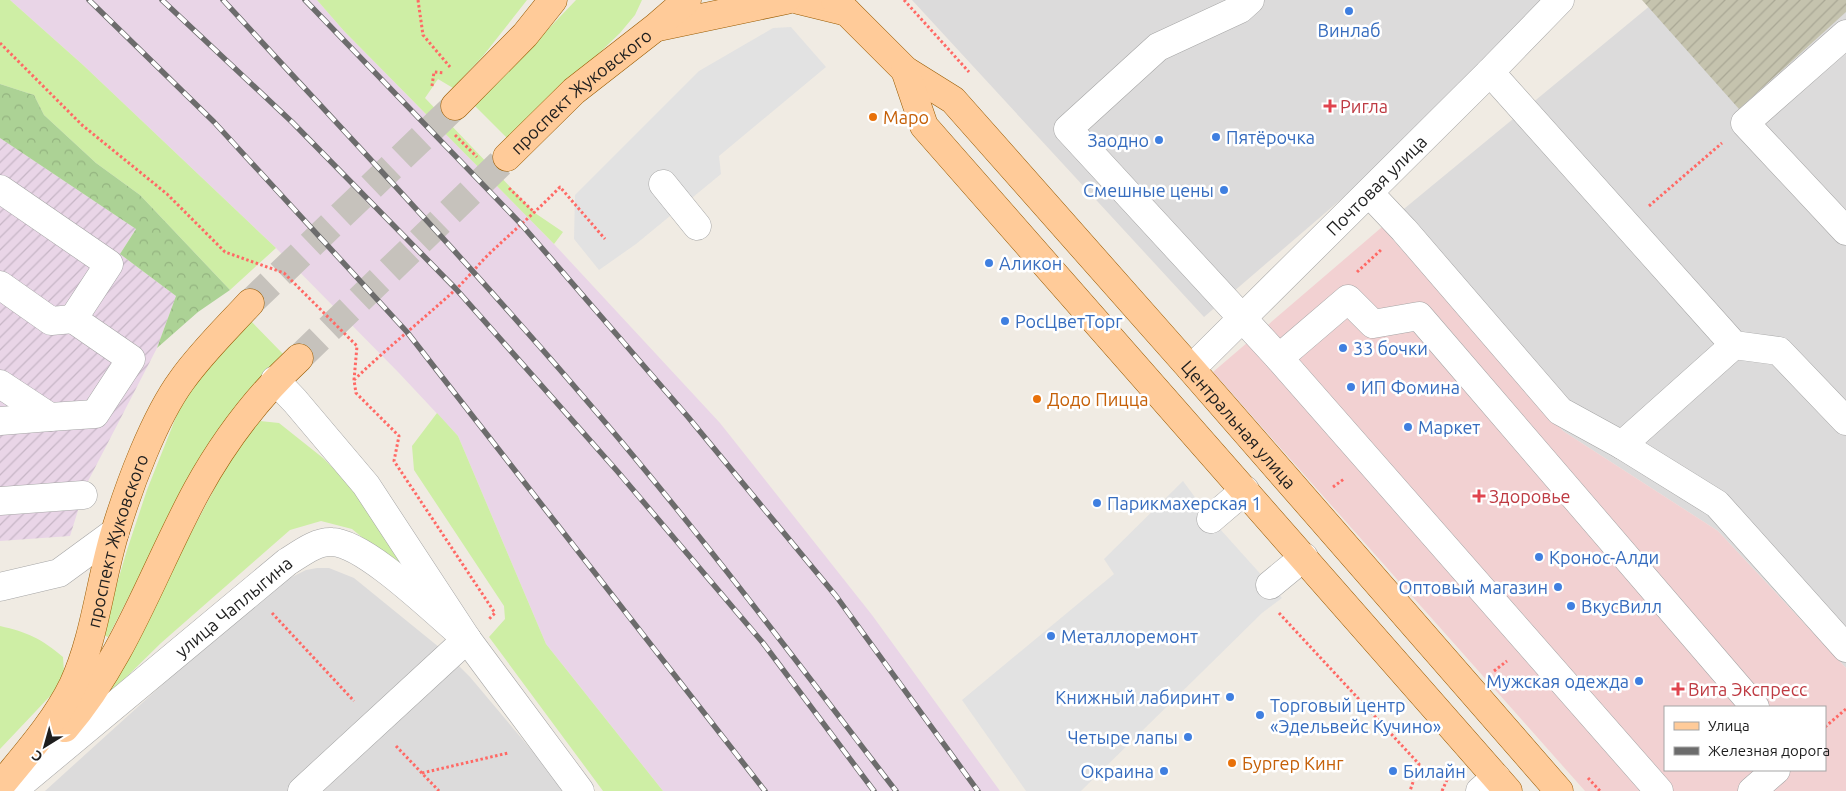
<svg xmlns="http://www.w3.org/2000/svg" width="1846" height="791" viewBox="0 0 1846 791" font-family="Ubuntu,sans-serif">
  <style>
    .residential { fill: #dcdbdb }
    .commercial { fill: #f2d1d2; fill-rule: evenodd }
    .industrial { fill: url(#industrial-furrows) }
    .railway { fill: #e9d5e7 }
    .construction { fill: url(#construction-furrows) }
    .grass { fill: #ceeea5 }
    .forest { fill: url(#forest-crowns) }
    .parking { fill: #e2e2e2 }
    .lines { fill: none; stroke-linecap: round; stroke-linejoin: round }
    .major-tunnel { stroke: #c6c2bc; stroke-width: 28; stroke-dasharray: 28 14; stroke-linecap: butt }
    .minor-casing { stroke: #a5a5a5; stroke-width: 29 }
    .major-casing { stroke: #985a00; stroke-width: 29 }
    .path { stroke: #ff6965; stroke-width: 3; stroke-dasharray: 2.5 2.5; stroke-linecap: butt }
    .minor { stroke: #fff; stroke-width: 28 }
    .major { stroke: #ffcb99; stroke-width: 28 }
    .rail-casing { stroke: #6c6c6c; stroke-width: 5.5 }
    .rail { stroke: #fff; stroke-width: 4; stroke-dasharray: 11; stroke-linecap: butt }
    .shop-dot { fill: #3f7fe0; stroke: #fff; stroke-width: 2 }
    .health-dot { fill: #e0444e; stroke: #fff; stroke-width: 2 }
    .food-dot { fill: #e8710a; stroke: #fff; stroke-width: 2 }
    .labels { text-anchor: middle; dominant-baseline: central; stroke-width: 5; stroke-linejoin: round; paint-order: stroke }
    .shop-label { font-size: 18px; fill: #366cbe; stroke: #fff; text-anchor: start }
    .street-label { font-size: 18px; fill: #1e1e1e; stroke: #fff }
    .health-label { font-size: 18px; fill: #be3a42; stroke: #fff; text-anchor: start }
    .food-label { font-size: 18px; fill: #c56008; stroke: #fff; text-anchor: start }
  </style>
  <defs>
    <pattern id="industrial-furrows" width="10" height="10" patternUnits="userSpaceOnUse" patternTransform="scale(1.25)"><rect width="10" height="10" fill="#e9d5e7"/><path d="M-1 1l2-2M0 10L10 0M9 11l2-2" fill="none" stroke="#c7b6c6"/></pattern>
    <pattern id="construction-furrows" width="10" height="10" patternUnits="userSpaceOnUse" patternTransform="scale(1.25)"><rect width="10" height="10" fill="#c5c3ae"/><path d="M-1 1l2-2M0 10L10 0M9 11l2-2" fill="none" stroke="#a9a795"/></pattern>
    <pattern id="forest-crowns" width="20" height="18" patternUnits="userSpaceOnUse" patternTransform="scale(1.25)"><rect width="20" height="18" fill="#acd295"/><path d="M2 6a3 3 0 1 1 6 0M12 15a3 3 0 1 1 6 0" fill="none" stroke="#94b480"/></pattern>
  </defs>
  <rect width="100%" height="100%" fill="#f0ebe3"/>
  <path class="residential" d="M912 0H1573L1204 317Z
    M1657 0H1846V668L1718 531 1563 431 1382 227Z
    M317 568H329L354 578 445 652 470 677 566 791H45L216 636 284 581 306 570Z"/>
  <path class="commercial" d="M1382 227 1563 431 1718 531 1846 668V791H1585L1213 372ZM1665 707H1825V770H1665Z"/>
  <path class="industrial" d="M0 138 136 229 120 254 176 296 157 348 86 485 70 536 0 541Z"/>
  <path class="railway" d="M10 0H317L344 31 554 244 720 423 872 615 1000 791H663L546 644 458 436 399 373 276 248 83 65Z"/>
  <path class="construction" d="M1642 0H1846V12L1739 109Z"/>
  <path class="grass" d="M0 0H10L83 65 276 248 230 290 140 195 96 163 44 115 34 95 0 84Z
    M317 0H527L483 56 453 88 438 79 425 98 535 213 563 232 554 244 344 31Z
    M576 0H642L635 15 620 33 509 140 475 106Z
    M248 318 284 355 174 509 108 637 102 635 127 550 147 490 186 392Z
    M437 413 458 436 546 644 663 791H603L489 637 505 619 504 606 414 470 412 446Z
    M260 421 279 423 323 458 351 486 426 590 352 529 321 521 290 530 161 643 103 700 218 482 247 432Z
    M0 626C27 632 42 639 63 657L64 672 53 693 0 749Z"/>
  <path class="forest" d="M0 84 34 95 44 115 96 163 140 195 230 290 198 312 157 348 176 296 120 254 136 229 0 138Z"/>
  <path class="parking" d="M791 27 826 67 719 156 721 174 636 244 599 270 574 239 575 195 699 71 773 28Z
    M1183 481 1211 519 1282 598 1262 613 1081 791H1026L962 700 1114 574 1104 559Z"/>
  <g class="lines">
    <path class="major-tunnel" d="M250 303 455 106
      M299 358 507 157"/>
    <defs>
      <g id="minor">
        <path d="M1250 0 1240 9 1158 47 1068 129 1279 358 1659 791"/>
        <path d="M1846 34 1745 123 1846 231"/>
        <path d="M1490 72 1734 345 1779 351 1846 421"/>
        <path d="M663 184 697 226"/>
        <path d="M0 189 109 264 73 319 131 359 95 414 50 417 0 384"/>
        <path d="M1369 193 1404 230 1560 411 1622 445 1717 504 1846 648"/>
        <path d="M0 285 51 321 73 319"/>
        <path d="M1279 358 1348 299 1373 324 1419 316 1755 707"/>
        <path id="s1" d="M1191 369 1490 72 1560 0"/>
        <path d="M275 380 295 401 366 485 467 639 580 791"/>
        <path d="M0 421 50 417"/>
        <path d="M1622 445 1734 345"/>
        <path d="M0 501 83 495"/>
        <path d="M1211 519 1245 490"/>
        <path d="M1270 585 1304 557"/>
        <path d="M0 587 59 573 115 532"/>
        <path id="s2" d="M12 791 287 562C300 554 316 541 332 542 366 543 439 616 467 639"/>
        <path d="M302 791 467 639"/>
        <path d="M1480 791 1496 777"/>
        <path d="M1752 791 1776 770"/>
      </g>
      <g id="major">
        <path d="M798 0 847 12"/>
        <path id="s3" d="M835 0 905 70 953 100 1191 369 1559 791"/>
        <path d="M658 27 786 0"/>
        <path d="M905 70 924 126 1508 791"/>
        <path d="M455 106 525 35 553 0"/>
        <path id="s4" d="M507 157 574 91 656 27 687 0"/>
        <path d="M65 728C125 658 154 569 197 490 224 441 258 396 299 358"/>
        <path id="s5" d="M0 786C26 754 55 722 73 685 95 638 100 581 115 532 129 486 154 418 182 380 202 352 227 328 250 303"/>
      </g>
    </defs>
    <use href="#minor" class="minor-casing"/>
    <use href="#major" class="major-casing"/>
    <path class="path" d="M418 0 423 35 450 67
      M904 0 969 72
      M0 43 82 125 167 194 225 252 284 273 357 346 354 380 356 393 399 436 394 461 495 613 489 619
      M432 86 434 72 444 73
      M455 135 477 157
      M509 188 535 213
      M1649 206 1722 143
      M1357 272 1382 249
      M354 380C386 349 421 321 454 291 466 280 476 267 488 255 512 232 537 211 560 187L605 239
      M1333 487 1344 479
      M272 613 354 701
      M1279 613 1419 764 1410 791
      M1494 671 1507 661
      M1825 727 1846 709
      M396 746 439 791
      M422 773 508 753
      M1588 778 1600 791
      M1442 791 1451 771"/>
    <use href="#minor" class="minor"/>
    <use href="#major" class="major"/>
    <defs>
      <path id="rail" d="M89 0 214 122 407 332 765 791
        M162 0 292 122 456 289 618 472 763 643 874 791
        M223 0C362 151 504 300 635 458 725 566 810 679 896 791
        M305 0 521 224 688 417 836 596 978 791"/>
    </defs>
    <use href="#rail" class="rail-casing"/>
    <use href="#rail" class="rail"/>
  </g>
  <g class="shop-dot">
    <circle cx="1349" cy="11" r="5"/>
    <circle cx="1216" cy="137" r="5"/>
    <circle cx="1159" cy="140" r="5"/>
    <circle cx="1224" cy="190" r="5"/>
    <circle cx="989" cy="263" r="5"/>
    <circle cx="1005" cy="321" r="5"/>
    <circle cx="1343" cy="348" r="5"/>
    <circle cx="1351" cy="387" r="5"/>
    <circle cx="1408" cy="427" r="5"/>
    <circle cx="1097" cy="503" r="5"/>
    <circle cx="1539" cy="557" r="5"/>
    <circle cx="1558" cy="587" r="5"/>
    <circle cx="1571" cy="606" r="5"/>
    <circle cx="1051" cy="636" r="5"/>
    <circle cx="1639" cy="681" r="5"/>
    <circle cx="1230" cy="697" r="5"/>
    <circle cx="1260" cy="715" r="5"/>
    <circle cx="1188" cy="737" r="5"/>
    <circle cx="1164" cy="771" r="5"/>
    <circle cx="1393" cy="771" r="5"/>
  </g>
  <g class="health-dot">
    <path d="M1327.5 98.5h5v5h5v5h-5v5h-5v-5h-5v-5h5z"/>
    <path d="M1476.5 488.5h5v5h5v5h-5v5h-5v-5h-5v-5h5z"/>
    <path d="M1675.5 681.5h5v5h5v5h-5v5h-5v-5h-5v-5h5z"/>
  </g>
  <g class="food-dot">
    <circle cx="873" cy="117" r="5"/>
    <circle cx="1037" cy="399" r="5"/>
    <circle cx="1232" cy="763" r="5"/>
  </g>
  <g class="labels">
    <g class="shop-label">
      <text x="1349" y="30" text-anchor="middle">Винлаб</text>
      <text x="1226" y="137">Пятёрочка</text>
      <text x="1149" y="140" text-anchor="end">Заодно</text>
      <text x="1214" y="190" text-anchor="end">Смешные цены</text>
      <text x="999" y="263">Аликон</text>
      <text x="1015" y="321">РосЦветТорг</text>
      <text x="1353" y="348">33 бочки</text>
      <text x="1361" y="387">ИП Фомина</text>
      <text x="1418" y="427">Маркет</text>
      <text x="1107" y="503">Парикмахерская 1</text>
      <text x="1549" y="557">Кронос-Алди</text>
      <text x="1548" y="587" text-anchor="end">Оптовый магазин</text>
      <text x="1581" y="606">ВкусВилл</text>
      <text x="1061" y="636">Металлоремонт</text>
      <text x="1629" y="681" text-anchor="end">Мужская одежда</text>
      <text x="1220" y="697" text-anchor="end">Книжный лабиринт</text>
      <text x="1270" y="705">Торговый центр<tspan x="1270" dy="21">«Эдельвейс Кучино»</tspan></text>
      <text x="1178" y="737" text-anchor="end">Четыре лапы</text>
      <text x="1154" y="771" text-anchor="end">Окраина</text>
      <text x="1403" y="771">Билайн</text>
    </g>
    <g class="street-label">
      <text stroke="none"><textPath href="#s4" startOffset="99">проспект Жуковского</textPath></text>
      <text stroke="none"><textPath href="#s1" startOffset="261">Почтовая улица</textPath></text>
      <text stroke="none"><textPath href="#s3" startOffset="588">Центральная улица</textPath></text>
      <text stroke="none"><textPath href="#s5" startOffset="276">проспект Жуковского</textPath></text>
      <text stroke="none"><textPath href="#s2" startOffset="288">улица Чаплыгина</textPath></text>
    </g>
    <g class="health-label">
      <text x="1340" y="106">Ригла</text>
      <text x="1489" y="496">Здоровье</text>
      <text x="1688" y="689">Вита Экспресс</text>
    </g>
    <g class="food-label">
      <text x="883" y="117">Маро</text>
      <text x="1047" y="399">Додо Пицца</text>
      <text x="1242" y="763">Бургер Кинг</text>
    </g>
  </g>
  <rect x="1664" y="706" width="162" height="65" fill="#ffffff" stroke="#a5a5a5"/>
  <rect x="1674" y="722" width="25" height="8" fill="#ffcb99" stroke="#a5a5a5"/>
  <text x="1708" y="731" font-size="15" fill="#1e1e1e">Улица</text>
  <rect x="1674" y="747" width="25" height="8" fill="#6c6c6c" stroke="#a5a5a5"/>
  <text x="1708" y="756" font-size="15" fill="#1e1e1e">Железная дорога</text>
  <g transform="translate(45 746) rotate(217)" stroke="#ffffff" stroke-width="4" paint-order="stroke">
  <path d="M0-4L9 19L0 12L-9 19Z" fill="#1e1e1e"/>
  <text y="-8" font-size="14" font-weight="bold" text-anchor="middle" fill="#1e1e1e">С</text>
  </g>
</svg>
